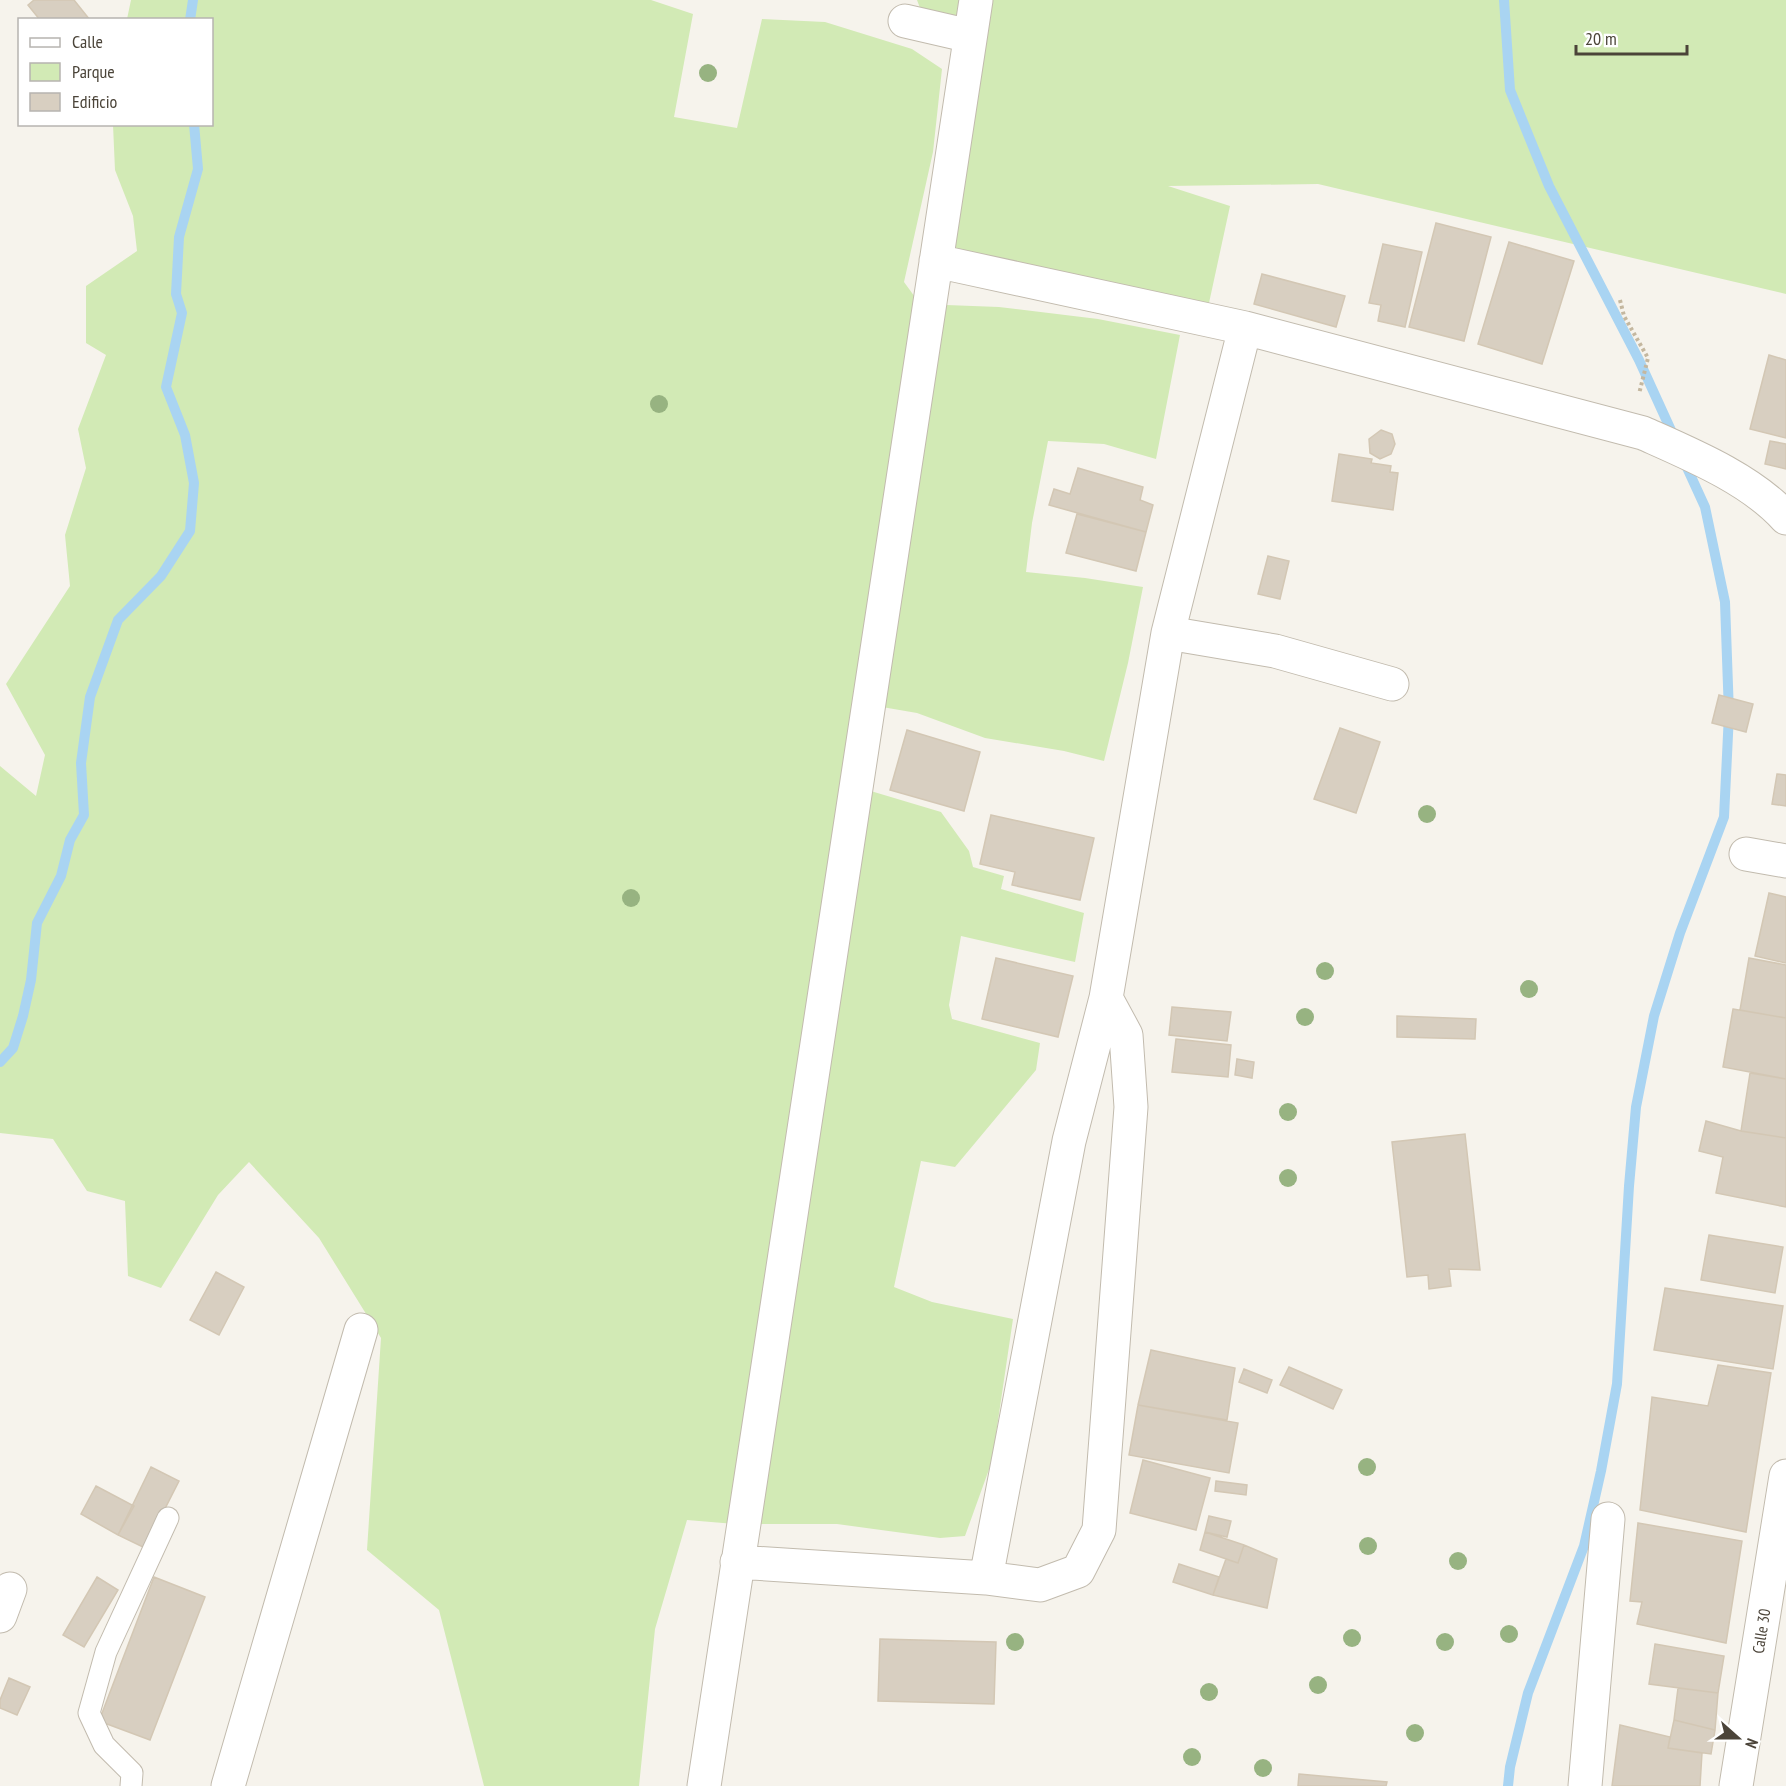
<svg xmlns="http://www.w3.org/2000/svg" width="1786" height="1786" viewBox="0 0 1786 1786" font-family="'PT Sans Narrow',sans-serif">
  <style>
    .green { fill: #d2eab5 }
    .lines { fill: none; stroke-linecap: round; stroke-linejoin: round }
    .stream { stroke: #a9d4f2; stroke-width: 10 }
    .building { fill: #d8cfc1; stroke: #d3c7b4; stroke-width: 1.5 }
    .lane-casing { stroke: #c2bbae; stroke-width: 23 }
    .street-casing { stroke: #c2bbae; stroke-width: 35 }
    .path { stroke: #c4b79f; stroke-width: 4; stroke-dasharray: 3 3; stroke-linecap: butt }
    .lane { stroke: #fff; stroke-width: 21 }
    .street { stroke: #fff; stroke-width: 33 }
    .tree { fill: #97b381 }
    .labels { text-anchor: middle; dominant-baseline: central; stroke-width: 5; stroke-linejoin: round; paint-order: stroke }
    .street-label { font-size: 16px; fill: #4b4439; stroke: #fff }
  </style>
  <rect width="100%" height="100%" fill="#f6f3ec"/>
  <path class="green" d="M131 0H651L693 14 674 117 737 128 762 19 825 22 912 49 942 69 933 152 904 282 920 304 999 307 1098 319 1180 335 1156 459 1104 444 1048 441 1032 523 1026 572 1085 578 1143 587 1128 663 1104 761 1064 751 985 738 917 713 882 707 864 789 941 812 969 851 973 867 1004 876 1001 889 1084 913 1075 962 961 936 949 1005 952 1019 1040 1043 1036 1070 955 1167 921 1161 894 1287 932 1302 1013 1319 992 1461 965 1536 940 1538 837 1524H735L687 1520 655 1629 639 1786H484L439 1610 367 1550 381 1338 319 1238 249 1162 218 1195 161 1288 128 1276 125 1201 87 1191 53 1139 0 1133V766L36 796 45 755 6 684 70 586 65 535 86 468 78 429 106 355 86 343V286L137 251 133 216 115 170 113 125 212 124V20L127 19Z
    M917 0H1786V294L1318 184 1168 186 1230 206 1209 303 947 249 986 44 984 32 920 8Z"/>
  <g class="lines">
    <path class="stream" d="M1504 0 1510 90 1549 186 1639 360 1675 439
      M190 20 193 0
      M0 1062 13 1048 23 1016 31 980 37 923 61 876 70 840 84 815 81 763 90 697 118 620 161 576 190 531 194 483 185 435 166 387 182 313 176 294 179 237 198 169 194 124
      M1508 1786 1510 1767 1528 1693 1584 1546 1601 1471 1617 1384 1629 1186 1636 1107 1654 1016 1680 933 1724 817 1729 714 1725 602 1705 507 1683 459"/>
  </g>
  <path class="building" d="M34 0H74L90 20H40L28 5Z
    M1436 223 1491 237 1464 341 1409 327Z
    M1509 242 1574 261 1542 364 1478 344Z
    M1383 244 1422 252 1405 327 1378 321 1381 305 1369 303Z
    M1262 274 1345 296 1336 327 1254 304Z
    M1769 355 1786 360V438L1750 429Z
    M1381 430 1392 434 1395 444 1391 454 1380 459 1370 453 1369 439Z
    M1770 441 1786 444V469L1765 464Z
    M1339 454 1372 459 1371 463 1391 466 1390 472 1398 473 1393 510 1332 501Z
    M1078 468 1143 487 1140 500 1153 505 1146 532 1049 505 1054 489 1070 494Z
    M1077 514 1146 532 1136 571 1066 553Z
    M1268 556 1289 561 1280 599 1258 594Z
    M1719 695 1753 704 1746 732 1712 723Z
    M1340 728 1380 742 1356 813 1314 799Z
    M907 730 980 752 964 811 890 790Z
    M1777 774 1786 775V806L1772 804Z
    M991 815 1094 838 1080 900 1012 885 1015 872 980 864Z
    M1769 893 1786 897V963L1755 956Z
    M996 958 1073 976 1058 1037 982 1019Z
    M1749 958 1786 965V1018L1740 1010Z
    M1172 1007 1231 1012 1227 1041 1169 1035Z
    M1733 1009 1786 1018V1079L1723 1067Z
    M1397 1016 1476 1019 1475 1039 1397 1037Z
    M1176 1039 1231 1045 1228 1077 1172 1072Z
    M1237 1059 1254 1062 1252 1078 1235 1075Z
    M1750 1073 1786 1079V1138L1741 1131Z
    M1706 1121 1741 1131 1786 1138V1207L1716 1193 1723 1157 1699 1151Z
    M1465 1134 1480 1270 1449 1269 1451 1286 1429 1289 1428 1275 1407 1277 1392 1142Z
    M1709 1235 1783 1247 1775 1293 1701 1280Z
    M216 1272 244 1287 219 1335 190 1320Z
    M1665 1288 1783 1306 1773 1369 1654 1350Z
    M1151 1350 1235 1368 1227 1420 1138 1405Z
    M1718 1365 1771 1373 1746 1532 1640 1510 1652 1397 1708 1406Z
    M1289 1367 1342 1390 1333 1409 1280 1385Z
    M1244 1369 1272 1380 1267 1393 1239 1382Z
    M1138 1405 1238 1423 1229 1473 1129 1455Z
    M1143 1460 1210 1478 1196 1530 1130 1513Z
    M151 1467 179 1481 145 1548 118 1535Z
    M1216 1481 1247 1485 1246 1495 1215 1491Z
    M96 1486 134 1506 118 1535 81 1514Z
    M1209 1516 1231 1521 1227 1537 1205 1532Z
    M1638 1523 1742 1541 1726 1643 1637 1624 1642 1602 1630 1601Z
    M1205 1532 1244 1545 1238 1563 1200 1550Z
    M1244 1545 1277 1559 1267 1608 1213 1595 1226 1559 1238 1563Z
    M1179 1564 1219 1577 1213 1595 1173 1582Z
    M97 1577 118 1590 84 1647 63 1635Z
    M154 1577 205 1597 150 1740 99 1721Z
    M880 1639 996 1642 994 1704 878 1701Z
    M1655 1644 1724 1656 1718 1693 1649 1684Z
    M9 1678 30 1687 17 1715 0 1708V1700Z
    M1678 1688 1718 1693 1715 1730 1674 1720Z
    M1674 1720 1715 1730 1711 1754 1668 1748Z
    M1620 1725 1670 1737 1668 1748 1702 1753 1700 1786H1612Z
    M1299 1774 1387 1782 1386 1786H1298Z"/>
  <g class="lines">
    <defs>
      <path id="lane" d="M131 1786 132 1773 104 1745 89 1713 106 1652 168 1518"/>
      <path id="street" d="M905 21 970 36
        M936 261 1245 328 1643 433C1690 454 1751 479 1786 518
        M1168 633 1275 651 1392 684
        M1746 854 1786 861
        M737 1562 986 1578 1040 1585 1078 1571 1099 1530 1131 1107 1126 1035 1106 998
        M986 1578 1069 1141 1106 998 1168 633 1245 328
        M0 1616 10 1589
        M228 1786 361 1330
        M704 1786 976 0
        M1585 1786 1608 1519
        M1736 1786 1786 1476"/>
    </defs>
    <use href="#lane" class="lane-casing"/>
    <use href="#street" class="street-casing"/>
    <path class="path" d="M1620 300 1624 316 1648 358 1639 394"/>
    <use href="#lane" class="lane"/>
    <use href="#street" class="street"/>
  </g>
  <g class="tree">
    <circle cx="708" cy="73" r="9"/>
    <circle cx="659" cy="404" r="9"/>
    <circle cx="1427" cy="814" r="9"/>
    <circle cx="631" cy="898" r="9"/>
    <circle cx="1325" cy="971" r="9"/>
    <circle cx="1529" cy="989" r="9"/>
    <circle cx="1305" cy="1017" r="9"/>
    <circle cx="1288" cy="1112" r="9"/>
    <circle cx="1288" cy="1178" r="9"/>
    <circle cx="1367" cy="1467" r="9"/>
    <circle cx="1368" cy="1546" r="9"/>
    <circle cx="1458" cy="1561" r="9"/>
    <circle cx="1509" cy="1634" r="9"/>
    <circle cx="1352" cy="1638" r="9"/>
    <circle cx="1015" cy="1642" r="9"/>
    <circle cx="1445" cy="1642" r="9"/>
    <circle cx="1318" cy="1685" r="9"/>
    <circle cx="1209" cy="1692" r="9"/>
    <circle cx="1415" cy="1733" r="9"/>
    <circle cx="1192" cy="1757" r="9"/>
    <circle cx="1263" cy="1768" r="9"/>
  </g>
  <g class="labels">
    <g class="street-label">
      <text transform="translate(1761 1631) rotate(-81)">Calle 30</text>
    </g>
  </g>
  <rect x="18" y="18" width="195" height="108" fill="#ffffff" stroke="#b7b4b0" stroke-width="1.5"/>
  <rect x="30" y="38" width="30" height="9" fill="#ffffff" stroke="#b7b4b0" stroke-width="1.5"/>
  <text x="72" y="48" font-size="18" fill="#4b4439">Calle</text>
  <rect x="30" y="63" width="30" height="18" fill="#d2eab5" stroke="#b7b4b0" stroke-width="1.5"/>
  <text x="72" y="78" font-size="18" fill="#4b4439">Parque</text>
  <rect x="30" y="93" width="30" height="18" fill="#d8cfc1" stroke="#b7b4b0" stroke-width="1.5"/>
  <text x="72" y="108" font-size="18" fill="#4b4439">Edificio</text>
  <g transform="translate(1738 1738) rotate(111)" stroke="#ffffff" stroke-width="4.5" paint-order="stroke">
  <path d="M0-4.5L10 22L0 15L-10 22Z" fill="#4b4439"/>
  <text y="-9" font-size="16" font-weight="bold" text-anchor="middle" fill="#4b4439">N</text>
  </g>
  <path d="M1576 45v9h111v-9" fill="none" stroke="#4b4439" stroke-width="3"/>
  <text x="1585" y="45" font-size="18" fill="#4b4439" stroke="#ffffff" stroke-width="4.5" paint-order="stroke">20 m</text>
</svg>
